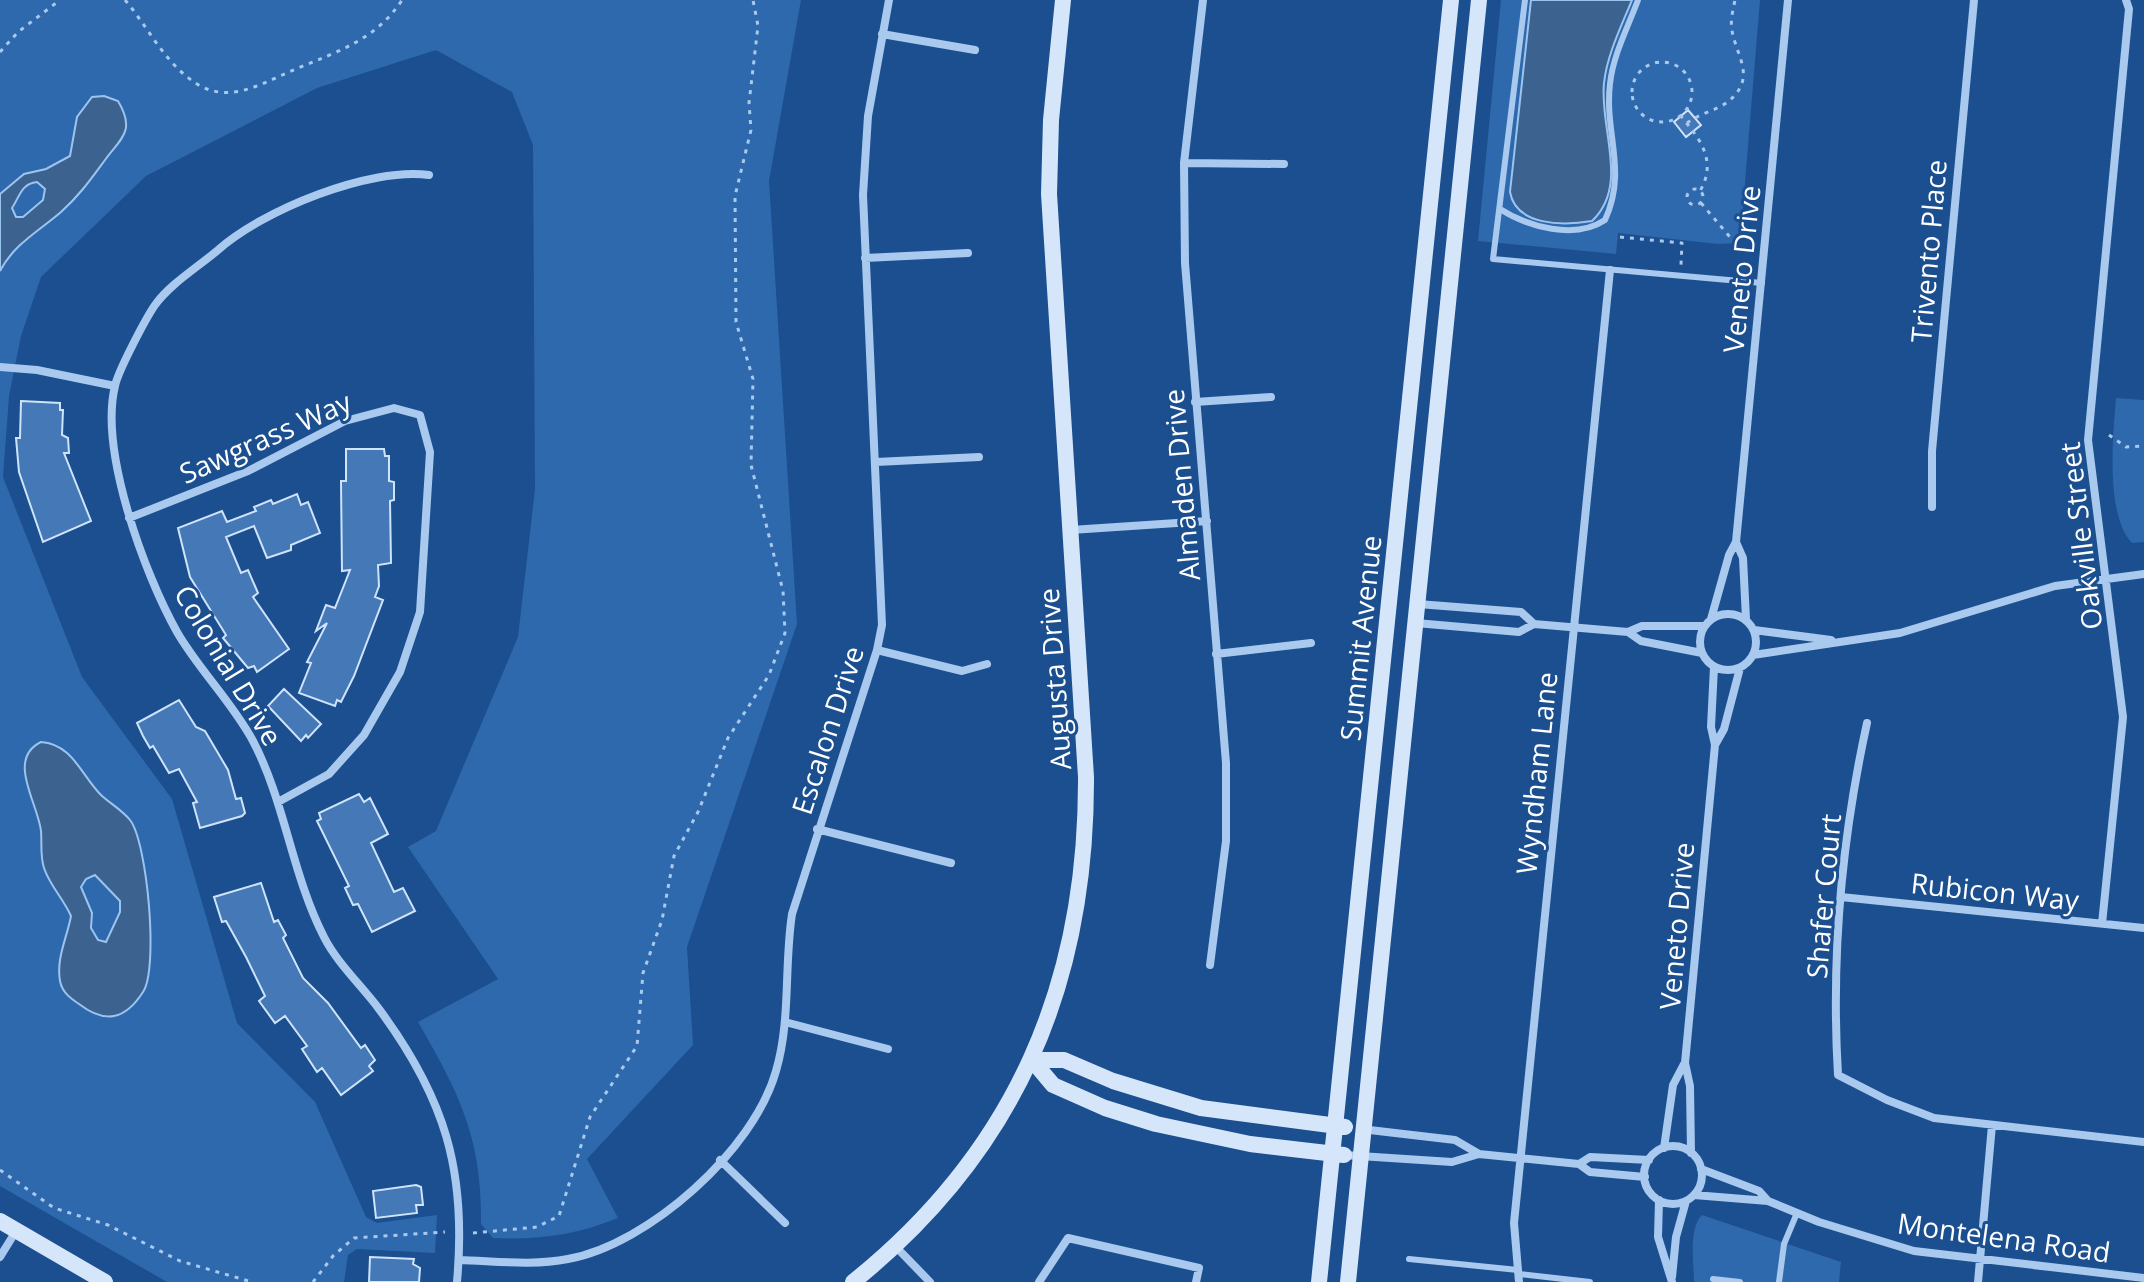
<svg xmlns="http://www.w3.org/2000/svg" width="2144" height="1282" viewBox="0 0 2144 1282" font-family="'Open Sans',sans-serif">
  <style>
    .green { fill: #2e69ad }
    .water { fill: #3c6290; stroke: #9cc4f0; stroke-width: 2; fill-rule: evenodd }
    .building { fill: #4478b7; stroke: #cfe3fa; stroke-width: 2 }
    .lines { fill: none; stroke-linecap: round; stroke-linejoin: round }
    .path { stroke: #a9c9ee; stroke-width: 3; stroke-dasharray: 4 6; stroke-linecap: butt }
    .lane { stroke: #a9c9ee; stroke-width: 6 }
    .street { stroke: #a9c9ee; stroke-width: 8 }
    .secondary { stroke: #d6e6fa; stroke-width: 16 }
    .labels { text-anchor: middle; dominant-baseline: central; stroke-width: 6; stroke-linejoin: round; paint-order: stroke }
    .street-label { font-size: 28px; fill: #fff; stroke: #1b4f8f }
  </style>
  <rect width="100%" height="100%" fill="#1b4f8f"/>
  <path class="green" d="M0 0H801L769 181 797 624 687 947 693 1045 587 1159 618 1218C576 1235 539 1240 493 1238L481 1224C482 1138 460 1095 418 1022L498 979 408 847 436 831 518 637 535 489 533 145 512 92 436 50 317 88 146 176 41 277 21 336 9 396 3 477 82 677 172 799 237 1023 315 1102 366 1217 377 1223 437 1215 435 1253 357 1249 348 1255 344 1282H167L0 1186Z
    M1501 0H1760L1740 243 1718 244 1618 233 1616 254 1478 241Z
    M2116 398 2144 400V542L2132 543C2105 515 2113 435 2116 398Z
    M1702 1215 1841 1262 1839 1282H1694C1694 1263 1688 1229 1702 1215Z"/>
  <path class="water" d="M1531 0H1632C1621 27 1607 55 1604 83 1599 128 1630 185 1592 221 1563 226 1516 226 1510 192Z
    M104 96 118 101C136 131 121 138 105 160 91 179 79 196 61 212 39 231 14 244 0 271V194L24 174 46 169 70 156 77 117 92 97ZM37 182 45 189 43 200 23 217H16L12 208C20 196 21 184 37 182Z
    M41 742C73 744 82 777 102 796 111 804 123 811 130 820 147 841 159 968 143 992 125 1020 105 1024 79 1004 70 998 62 992 60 981 56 958 67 938 71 916 63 898 50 886 44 868 40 856 42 843 41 831 38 803 6 759 41 742ZM95 875 120 901V912L106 942 98 940 91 928 92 913 81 887 86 879Z"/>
  <path class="building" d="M1688 110 1701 125 1686 137 1674 122Z
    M21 401 60 403V410H63L62 435 68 438 69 453H64L91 521 43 542 19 472 16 438H20Z
    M346 449H384L385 456H389V481L394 482V500L390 501 391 563 378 565 379 586 375 597 383 600 354 676 341 702 337 700 335 706 299 693 311 663 307 662 327 623 316 631 326 605 335 608 350 570 342 571 341 481H346Z
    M297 494 301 505 308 502 320 533 291 545V550L267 558 254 526 226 537 241 573 248 570 258 593 253 597 289 649 257 672 254 666 248 668 223 638 226 635 190 577 178 528 222 511 227 522 256 511 254 507 271 500 273 504Z
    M284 689 321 724 308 738 306 735 301 741 268 706Z
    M179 700 196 727 205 731 228 770 236 799 241 798 245 813 242 816 200 828 193 803 197 802 179 769 169 773 153 746 150 748 143 736 137 723Z
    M359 794 364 802 370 798 388 834 371 843 394 892 403 888 415 911 372 932 358 904 353 905 345 888 349 886 317 821 321 819 319 813Z
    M261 883 274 922 278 920 286 935 283 938 303 978 328 1003 361 1048 365 1045 375 1060 369 1066 373 1071 341 1095 322 1068 317 1072 302 1049 307 1046 285 1016 275 1023 259 1001 265 996 246 957 226 921 222 922 214 897Z
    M416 1185 421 1187 423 1205H416L417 1213 376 1218 373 1191Z
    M370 1257 414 1259 413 1264 420 1268 419 1282H369Z"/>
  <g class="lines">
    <path class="path" d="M125 0C149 28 164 63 197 84 231 105 264 82 296 69 338 51 376 40 402 0
      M0 52 18 32 60 0
      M1632 92a30 30 0 1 1 60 0a30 30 0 1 1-60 0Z
      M1680 115C1699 138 1718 160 1700 191
      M1687 123C1700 113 1719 110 1730 100 1756 77 1737 57 1732 31 1730 21 1733 10 1735 0
      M1687 197a8 8 0 1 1 16 0a8 8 0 1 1-16 0Z
      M1701 203 1741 250
      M1620 237 1682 243 1681 265
      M2109 435 2126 447 2144 446
      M0 1170 54 1208 108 1225 180 1261 252 1282
      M473 1233 537 1227 559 1216 590 1117 637 1046 643 973 662 920 674 856 698 812 728 738 769 675 785 633 783 591 751 465 753 379 736 322 735 196 751 130 749 103 758 26 753 0
      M313 1282 333 1256 354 1238 445 1232"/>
    <path class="lane" d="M1525 0 1493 259 1762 283
      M1500 209C1528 227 1575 240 1605 220 1628 170 1604 133 1610 84 1613 55 1628 27 1638 0
      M1409 1259 1518 1270
      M1519 1274 1590 1282
      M1713 1279 1740 1282
      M1779 1282 1784 1244 1797 1213"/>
    <path class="street" d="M1203 0 1184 163 1185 263 1226 763V841L1210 965
      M882 34 975 50
      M1184 163 1284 164
      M429 175C369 167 263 210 218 250 198 267 170 284 155 305 146 318 118 371 115 386 99 451 145 575 177 632 199 670 232 702 253 741 285 802 292 875 324 937 337 963 362 986 379 1009 445 1098 467 1171 457 1282
      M865 258 968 253
      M0 367 37 370 115 386
      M1195 402 1271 397
      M876 462 979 457
      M1932 507V451L1974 0
      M129 518 248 471 345 421 394 408 420 415 430 452 420 612 400 672 364 735 329 774 278 802
      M1071 530 1207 521
      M1736 542 1743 558 1746 619
      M1418 604 1521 612 1534 624
      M1700 642a28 28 0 1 1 56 0a28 28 0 1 1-56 0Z
      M1711 619 1729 555 1736 542 1788 0
      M1416 623 1519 632 1534 624 1628 632 1642 626H1704
      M1754 630 1831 640
      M1628 632 1641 641 1702 653
      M877 650 962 671 987 664
      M1216 654 1311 643
      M1753 655 1900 633 2055 586 2144 574
      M1867 723C1842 837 1831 958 1838 1075L1887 1100 1934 1118 2144 1142
      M1715 745 1724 729 1740 668
      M817 829 951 863
      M1841 897 2144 928
      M2102 924 2123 717 2088 440 2129 9 2126 0
      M785 1022 888 1049
      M1361 1129 1455 1140 1479 1154 1579 1164 1590 1172 1645 1177
      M1644 1175a29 29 0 1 1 58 0a29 29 0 1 1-58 0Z
      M1664 1148 1673 1085 1684 1064
      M1691 1153 1690 1086 1685 1063 1715 745 1711 727 1714 667
      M1344 1155 1452 1162 1479 1154
      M720 1160 785 1223
      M1579 1164 1590 1157 1649 1160
      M1701 1169 1759 1191 1768 1201
      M1694 1195 1768 1201 1819 1222 1914 1251 2144 1278
      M1659 1200 1658 1237 1672 1282
      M896 1247 930 1282
      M0 1257 16 1231
      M459 1260C495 1261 533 1266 568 1259 649 1244 754 1150 776 1071 791 1020 784 966 792 914L877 650 882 625 863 195 868 116 889 0
      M1672 1277 1676 1237 1686 1201
      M1039 1282 1068 1238 1199 1268 1196 1282
      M1519 1282 1514 1223 1610 270
      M1978 1282 1992 1125"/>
    <path class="secondary" d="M1032 1060 1053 1085 1105 1108 1156 1124 1250 1144 1344 1155
      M1032 1060H1064L1113 1081 1201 1108 1345 1127
      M0 1221 105 1282
      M853 1282C1016 1151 1087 984 1086 777L1049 194 1051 120 1063 0
      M1319 1282 1451 0
      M1348 1282 1479 0"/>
  </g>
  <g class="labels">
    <g class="street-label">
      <text transform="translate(1928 251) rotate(-85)">Trivento Place</text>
      <text transform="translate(1741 269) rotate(-84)">Veneto Drive</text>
      <text transform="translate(265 437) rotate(-24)">Sawgrass Way</text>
      <text transform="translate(1181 485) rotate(-95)">Almaden Drive</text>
      <text transform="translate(2080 536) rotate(-97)">Oakville Street</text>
      <text transform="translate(1360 638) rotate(-84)">Summit Avenue</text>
      <text transform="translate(229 665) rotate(59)">Colonial Drive</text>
      <text transform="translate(1054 679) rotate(-94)">Augusta Drive</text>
      <text transform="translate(827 730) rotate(-72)">Escalon Drive</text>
      <text transform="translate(1536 773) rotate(-84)">Wyndham Lane</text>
      <text transform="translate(1995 891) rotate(6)">Rubicon Way</text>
      <text transform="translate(1823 896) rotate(-85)">Shafer Court</text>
      <text transform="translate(1676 926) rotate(-85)">Veneto Drive</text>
      <text transform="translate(2004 1237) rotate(8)">Montelena Road</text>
    </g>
  </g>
</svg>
